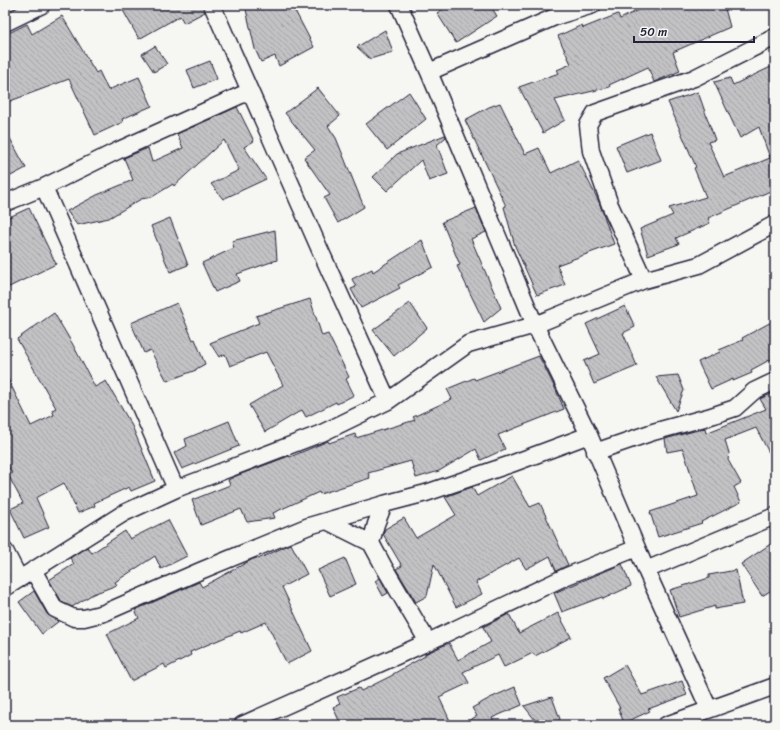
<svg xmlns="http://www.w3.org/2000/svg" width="780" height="730" viewBox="0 0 780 730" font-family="Sriracha,sans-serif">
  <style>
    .building { fill: url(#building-back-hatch); stroke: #22223b }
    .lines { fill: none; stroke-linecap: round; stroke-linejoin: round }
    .minor-casing { stroke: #22223b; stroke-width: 19 }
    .minor { stroke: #f6f6f2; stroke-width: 16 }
  </style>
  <defs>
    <pattern id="building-back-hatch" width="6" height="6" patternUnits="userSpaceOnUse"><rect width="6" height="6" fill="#c2c2c4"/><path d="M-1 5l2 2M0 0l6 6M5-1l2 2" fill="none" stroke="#a6a6a9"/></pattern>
  </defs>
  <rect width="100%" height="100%" fill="#f6f6f2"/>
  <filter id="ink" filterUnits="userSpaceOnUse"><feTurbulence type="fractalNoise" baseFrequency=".025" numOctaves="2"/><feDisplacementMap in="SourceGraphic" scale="8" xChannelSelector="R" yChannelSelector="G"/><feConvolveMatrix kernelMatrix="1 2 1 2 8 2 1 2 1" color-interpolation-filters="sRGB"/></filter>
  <g filter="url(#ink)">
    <path class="building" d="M120 5H203L205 12 184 23 180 16 139 39Z
      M245 5H292L314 47 279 66 275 56 261 62 255 49Z
      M449 5H490L497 16 456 43 437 13Z
      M649 5H724L730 27 673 52 680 71 654 82 648 67 609 85 610 87 555 100 565 120 543 133 519 87 559 73 557 70 571 64 558 36 582 25 583 28 618 14 620 19Z
      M62 16 96 73 99 71 108 90 139 77 152 106 122 119 123 122 95 135 69 79 5 103V35L27 24 32 34Z
      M385 30 393 52 370 59 357 47Z
      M155 46 167 64 154 72 142 54Z
      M210 61 217 79 194 88 187 70Z
      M775 65V189L708 218 710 223 676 238 679 244 648 255 640 229 673 215 669 208 706 197 694 168 696 167 668 102 698 92 715 140 708 142 724 177 770 158 759 127 740 138 714 82 730 78 733 85Z
      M318 88 340 116 328 126 336 138 364 207 338 223 324 198 330 195 304 158 315 150 285 113Z
      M409 92 426 119 387 150 366 124Z
      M500 103 525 154 539 148 551 173 578 160 599 202 614 244 557 265 565 285 537 295 515 246 504 207 506 206 465 120 489 107Z
      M237 107 254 141 244 147 266 179 223 199 211 184 239 170 224 140 174 186 173 184 152 197 141 199 109 218 77 225 67 211 97 195 133 180 124 158 148 148 152 162 183 148 177 134Z
      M5 129 26 168 5 179Z
      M650 132 661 160 627 173 616 146Z
      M445 135 446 137 437 145 448 174 429 181 421 160 387 191 373 177 397 154Z
      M29 208 56 264 5 289V219Z
      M476 208 486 232 471 239 501 308 484 322 457 266 460 265 442 222Z
      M170 218 188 265 170 272 151 226Z
      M275 230 277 260 237 274 240 281 215 292 202 263 234 248 232 241Z
      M422 240 433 267 398 285 400 288 361 308 351 289 356 287 352 279 372 269 373 272Z
      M310 299 322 336 328 334 349 377 346 379 354 395 337 404 336 402 306 417 302 410 265 432 249 405 283 385 266 352 230 366 225 354 219 357 210 343 259 323 256 316Z
      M177 303 193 340 195 339 205 364 196 369V370L167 381 150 350 144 353 131 323Z
      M410 303 427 328 394 356 373 330Z
      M625 306 635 327 623 333 637 366 594 384 584 361 600 354 586 324Z
      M54 313 72 343 95 387 106 381 132 426 155 481 131 491 129 487 94 503 95 506 78 513 64 483 36 498 49 527 24 538 10 509 23 503 8 475 12 473 5 460V373L31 426 54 415 52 410 56 408 17 339Z
      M775 320V357L751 370 752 373 733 381V379L711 389 698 362 720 352 719 350 743 340 742 338Z
      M539 356 556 390 564 409 498 435 505 449 481 460 476 449 439 471 416 478 411 461 368 473 370 478 320 494 319 492 273 513 275 518 247 522 241 509 201 525 192 500 230 485 228 480 236 476 289 456 290 457 328 441 329 443 355 434 356 438 415 420 413 417 452 399 447 389 474 378 475 380Z
      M678 375 684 390 676 411 656 377Z
      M775 392V464L756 428 725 440 729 453 728 460 741 483 734 487 741 502 701 522 702 523 658 537 650 512 698 496 683 449 667 452 665 439 705 428 706 433 766 409 760 399Z
      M229 421 239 446 182 469 174 453 187 446 185 439Z
      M512 476 530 507 540 503 568 565 556 571 550 556 526 569 519 558 476 582 482 594 456 607 434 564 427 596 416 602 396 569 402 566 383 534 385 529 404 518 416 538 456 515 445 497 472 487 477 496Z
      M168 520 187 556 161 569 155 556 115 582 117 585 93 594 72 607 62 602 49 580 74 564 70 558 87 547 92 553 125 531 130 539Z
      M775 541V588L762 596 741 564Z
      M291 544 307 574 282 587 312 651 287 664 266 622 241 633 240 631 190 652 191 655 166 668 164 664 131 681 107 634 139 618 135 610 199 582 202 587 253 559 257 558 258 559Z
      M345 558 356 584 330 596 318 570Z
      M622 564 631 586 603 599 602 597 562 612 554 593Z
      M736 570 743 604 715 609V606L679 617 670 590 709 578V575Z
      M380 578 388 593 383 596 375 581Z
      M34 591 47 614 59 621 42 634 19 602Z
      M558 613 571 637 535 656 533 653 504 667 498 655 463 672 469 683 439 697 452 725H341L333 707 340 704 337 697 359 688 361 691 393 675V674L425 656V654L449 643 458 660 491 642 483 627 509 614 519 633Z
      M625 665 642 695 682 681 687 695 648 709 650 711 624 723 618 708H620L603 678Z
      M515 687 522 705 492 718 496 725H461L477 716 472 708 490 698Z
      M552 697 560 719 558 725H539L524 706Z"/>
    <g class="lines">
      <defs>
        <path id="minor" d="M212 5 321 252 388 401
          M399 5 429 72 535 325 589 435 637 548 646 570 709 709
          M5 23 42 5
          M429 72 557 16 593 5
          M44 187 176 489
          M5 203 44 187 119 150 250 91
          M644 280 610 205 591 151 588 125 595 113 694 78 775 37
          M595 452 653 432 708 417 735 408 754 391 775 381
          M327 521 371 543 384 567 428 642
          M371 543 376 524 384 504
          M5 551 19 578
          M33 570 55 609 74 618H84L104 613 200 571 309 526 384 504 426 493 511 464 589 435
          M646 570 775 516
          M5 588 124 513 176 489 322 433 388 401 468 344 535 325 644 280 699 265 775 224
          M242 725 428 642 567 576 637 548
          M666 725 775 686"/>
      </defs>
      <use href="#minor" class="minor-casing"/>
      <use href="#minor" class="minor"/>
    </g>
  </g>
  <rect width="780" height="730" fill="none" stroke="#f6f6f2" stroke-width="20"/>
  <rect x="10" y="10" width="760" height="710" fill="none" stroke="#22223b" stroke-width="1.5" filter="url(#ink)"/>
  <path d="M634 36v6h120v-6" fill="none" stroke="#22223b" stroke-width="2"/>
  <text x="640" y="36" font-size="12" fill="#22223b" stroke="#f6f6f2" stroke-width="3" paint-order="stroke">50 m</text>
</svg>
